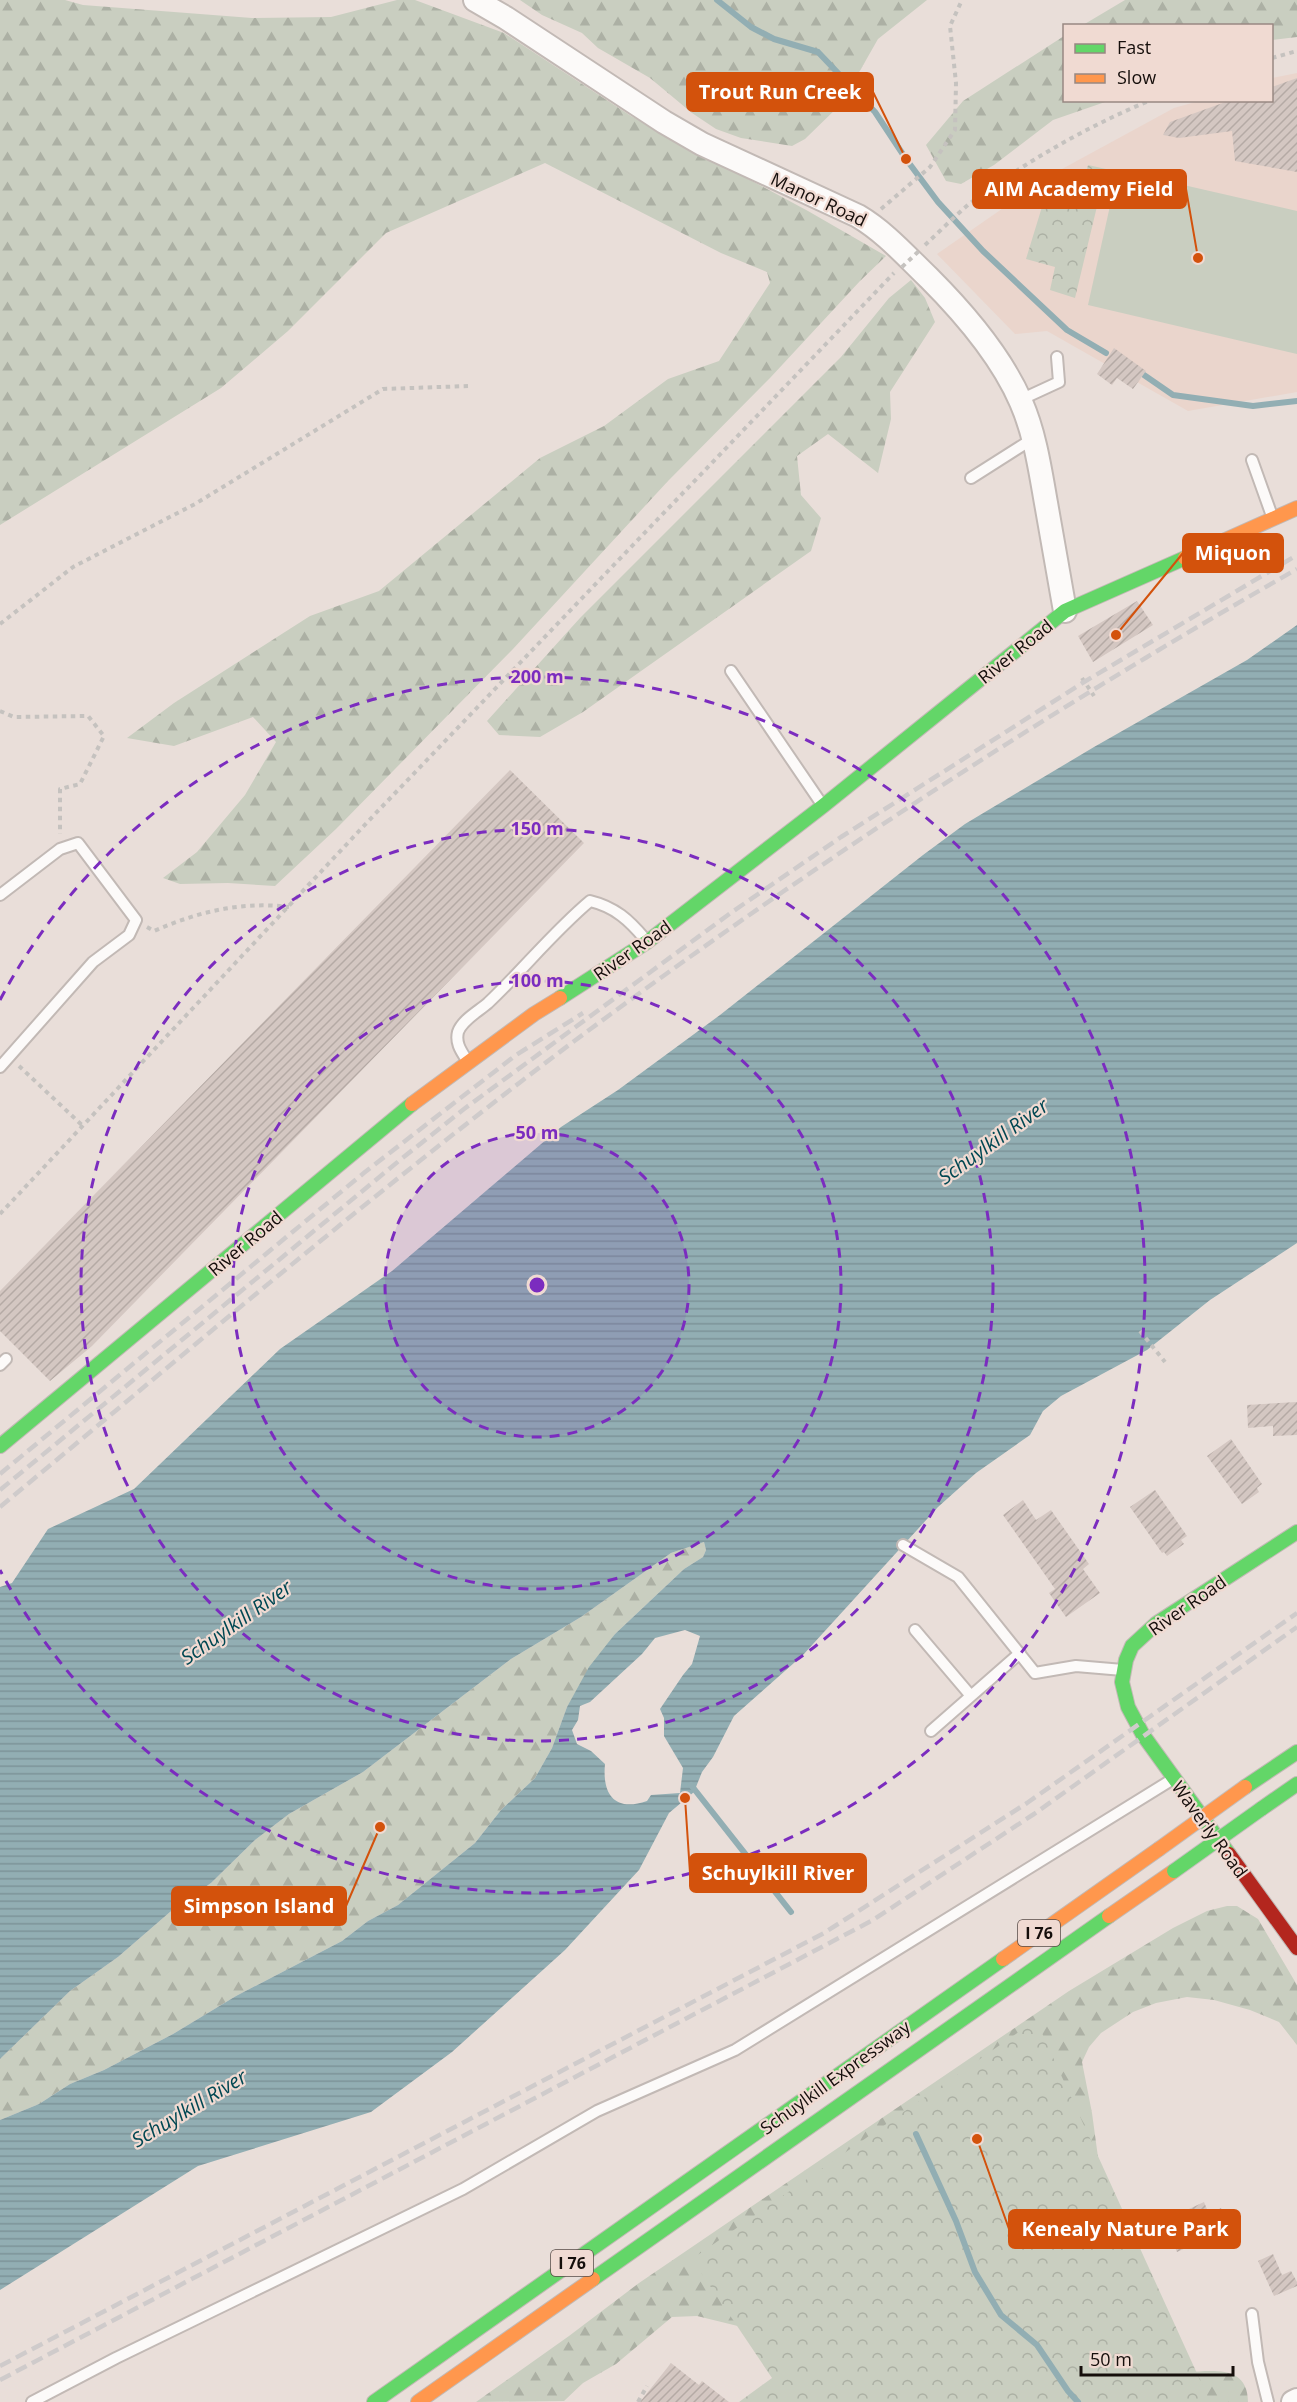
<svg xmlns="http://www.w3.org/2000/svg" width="1297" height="2402" viewBox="0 0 1297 2402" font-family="'Open Sans',sans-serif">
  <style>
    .built { fill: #ead5cc }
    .forest { fill: url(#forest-firs) }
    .park { fill: url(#park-crowns) }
    .pitch { fill: #c9cec0 }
    .water { fill: url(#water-rules); fill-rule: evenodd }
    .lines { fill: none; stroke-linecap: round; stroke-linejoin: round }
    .stream { stroke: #92aeb3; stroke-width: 6 }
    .building { fill: url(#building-hatch) }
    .lane-casing { stroke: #c2b9b5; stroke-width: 14 }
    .street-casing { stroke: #c2b9b5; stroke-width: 26 }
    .fast-casing { stroke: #c2b9b5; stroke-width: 16 }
    .slow-casing { stroke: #c2b9b5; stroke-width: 16 }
    .jam-casing { stroke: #c2b9b5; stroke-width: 16 }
    .path { stroke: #c5c2bf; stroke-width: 4; stroke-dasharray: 4.5 4.5; stroke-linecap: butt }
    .lane { stroke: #fcfaf9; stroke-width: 10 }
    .street { stroke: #fcfaf9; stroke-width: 22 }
    .fast { stroke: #63d668; stroke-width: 14 }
    .slow { stroke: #ff974d; stroke-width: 14 }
    .jam { stroke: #b3261e; stroke-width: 14 }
    .rail { stroke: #cfcbcb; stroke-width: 4.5; stroke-dasharray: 12 6; stroke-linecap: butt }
    .fast-bridge-casing { stroke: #c4bebc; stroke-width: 16; stroke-linecap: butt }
    .slow-bridge-casing { stroke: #c4bebc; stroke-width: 16; stroke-linecap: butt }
    .path-bridge { stroke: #c5c2bf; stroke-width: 4; stroke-dasharray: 4.5 4.5; stroke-linecap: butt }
    .fast-bridge { stroke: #63d668; stroke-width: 14 }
    .slow-bridge { stroke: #ff974d; stroke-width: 14 }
    .ring { fill: none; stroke: #7b2cbf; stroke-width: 3; stroke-dasharray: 10 8 }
    .labels { text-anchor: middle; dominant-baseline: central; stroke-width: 4.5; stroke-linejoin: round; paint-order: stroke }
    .shield { fill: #f0dad2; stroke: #574b47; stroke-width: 1.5 }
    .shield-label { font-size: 16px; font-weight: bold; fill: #150e0b }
    .street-label { font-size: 18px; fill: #150e0b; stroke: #f0dad2 }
    .water-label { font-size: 20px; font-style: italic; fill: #004752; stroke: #f0dad2 }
    .centre { fill: #7b2cbf; stroke: #f0dad2; stroke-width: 3 }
    .ring-label { font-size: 18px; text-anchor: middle; font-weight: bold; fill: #7b2cbf; stroke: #f0dad2; stroke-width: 4.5; stroke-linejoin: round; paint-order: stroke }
    .leader { fill: none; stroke: #d3520c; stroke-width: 2 }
    .callout-dot { fill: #d3520c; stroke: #f0dad2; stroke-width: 2 }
    .callout { fill: #d3520c; stroke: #d3520c; stroke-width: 2 }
    .callout-label { font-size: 20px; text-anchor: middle; font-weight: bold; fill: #fff }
  </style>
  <defs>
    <pattern id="forest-firs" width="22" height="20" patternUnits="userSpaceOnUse" patternTransform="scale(1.5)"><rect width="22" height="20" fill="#c9cec0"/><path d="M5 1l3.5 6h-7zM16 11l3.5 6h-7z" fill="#acb0a4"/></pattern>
    <pattern id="park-crowns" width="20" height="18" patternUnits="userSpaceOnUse" patternTransform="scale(1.5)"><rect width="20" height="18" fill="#c9cec0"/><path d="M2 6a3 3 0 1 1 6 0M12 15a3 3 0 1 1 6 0" fill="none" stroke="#acb0a4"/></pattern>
    <pattern id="water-rules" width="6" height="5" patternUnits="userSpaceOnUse" patternTransform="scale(1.5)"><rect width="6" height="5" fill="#92aeb3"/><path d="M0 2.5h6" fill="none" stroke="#7d9499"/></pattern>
    <pattern id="building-hatch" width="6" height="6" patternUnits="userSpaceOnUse" patternTransform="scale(1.5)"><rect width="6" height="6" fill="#d4c7c2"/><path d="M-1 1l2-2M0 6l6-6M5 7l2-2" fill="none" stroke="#b5aaa5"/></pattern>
  </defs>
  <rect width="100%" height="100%" fill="#e9ded9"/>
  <path class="built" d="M1297 73V392L1188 411 1047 331 1015 334 937 254 1051 175 1174 108 1199 101 1272 100V78Z"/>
  <path class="forest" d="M0 0H65L83 5 252 18 331 17 397 0H415L504 33 631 116 808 211 886 256 860 281 770 378 668 481 513 649 336 829 275 886 228 883 180 884 163 878 197 852 245 795 276 742 253 717 174 746 127 738 174 703 310 616 379 591 540 458 604 426 668 379 719 361 770 283 767 272 721 253 545 163 386 233 288 331 221 388 0 525Z
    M520 0H927L878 39 841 104 805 139 792 146 741 138 716 129 692 113 650 78 598 48 582 33 542 15Z
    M1125 0H1297V37L1272 40V26L1083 25Z
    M1064 36V100L1108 101 1053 120 994 165 961 184 946 181 926 145 963 101Z
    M911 280 925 298 935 322 890 392 891 419 878 473 828 434 797 456 801 495 821 518 811 551 583 712 540 737 499 735 487 721 580 618 841 357 889 298Z
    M704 1542 706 1550 703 1557 684 1569 615 1634 567 1707 552 1748 535 1778 501 1810 475 1843 398 1905 368 1921 342 1941 236 1996 173 2034 104 2070 70 2084 39 2104 0 2120V2059L70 1991 118 1957 170 1912 211 1883 255 1840 289 1814 363 1772 511 1659 581 1617 671 1553Z
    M1227 1906H1237L1258 1919 1297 1985V2045L1279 2022 1250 2010 1214 2000 1187 1997 1156 2003 1133 2012 1101 2033 1089 2047 1082 2062 1092 2113 1103 2194 1188 2372C1213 2371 1248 2365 1248 2402H959L754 2330 697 2316 672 2317 616 2364 583 2383 564 2401 476 2402 569 2336 639 2283 1069 1991 1173 1928 1207 1911Z"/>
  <path class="park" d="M1088 165 1106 169 1075 298 1050 290 1055 267 1026 259 1045 197 1063 199 1084 183Z
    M1036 2020 1210 2402H739L772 2378 692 2259Z"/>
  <path class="pitch" d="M1118 170 1297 211V354L1088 305Z"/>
  <path class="water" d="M1297 625V1243L1210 1300 1147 1350 1061 1396 1043 1411 1030 1435 976 1473 938 1507 803 1655 734 1716 713 1757 702 1772 694 1792 669 1813 639 1870 565 1950 452 2052 371 2112 198 2166 0 2290V2120L39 2104 70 2084 104 2070 173 2034 236 1996 342 1941 368 1921 398 1905 475 1843 501 1810 535 1778 552 1748 567 1707 589 1667 615 1634 684 1569 703 1557 706 1550 704 1542 671 1553 581 1617 511 1659 363 1772 289 1814 255 1840 211 1883 170 1912 118 1957 70 1991 0 2059V1587L12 1583 48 1529 134 1489 280 1349 392 1271 561 1127 618 1090 720 1015 923 855 965 824 1094 747 1247 660ZM685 1630 700 1636 692 1664 683 1675 660 1709 664 1718V1736L683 1768 680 1793 651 1795 647 1801C615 1812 602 1795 605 1764L591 1751 577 1744 572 1730 578 1720 580 1706 590 1702 642 1654 655 1638Z"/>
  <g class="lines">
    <path class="stream" d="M717 0 751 27 774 39 818 52 875 112 906 159 938 202 983 251 1067 330 1106 353
      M1144 375 1173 395 1253 406 1297 401
      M691 1785 791 1912
      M916 2134 956 2221 975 2272 1001 2315 1037 2345 1068 2391 1078 2402"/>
  </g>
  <path class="building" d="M1297 78V172L1235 161 1232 131 1179 138 1163 135 1170 122 1231 100H1272V87Z
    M1114 348 1146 371 1133 389 1117 378 1112 385 1097 374Z
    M1137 601 1153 625 1093 662 1078 636Z
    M510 770 584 843 92 1346 50 1381 0 1331V1291Z
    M1297 1402V1435L1273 1436V1426L1248 1428 1247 1405Z
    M1231 1439 1262 1484 1257 1488 1259 1492 1242 1504 1207 1456Z
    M1155 1490 1187 1536 1181 1540 1184 1544 1167 1556 1164 1552 1162 1553 1130 1507Z
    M1023 1500 1036 1520 1051 1510 1089 1564 1083 1569 1100 1593 1066 1617 1049 1593 1055 1589 1003 1515Z
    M1204 2202 1209 2214 1221 2208 1230 2228 1177 2252 1163 2221Z
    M1273 2254 1282 2275 1291 2271 1297 2282V2286L1274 2296 1258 2261Z
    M671 2363 699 2385 702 2381 729 2402H640Z"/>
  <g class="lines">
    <defs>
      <path id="lane" d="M1020 400 1059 382 1057 357
        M1252 460 1272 516
        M971 478 1034 438
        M731 671 821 803
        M0 895 60 849 78 843 136 920 129 935 93 962 0 1067
        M468 1062C462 1052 455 1044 458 1032 462 1020 479 1011 488 1003 523 970 553 932 590 901 615 907 629 920 645 939
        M0 1365 6 1359
        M903 1545 958 1577 1035 1673 1076 1666 1123 1670
        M915 1630 971 1696
        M931 1731 1020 1653
        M1252 2314 1258 2362 1268 2402
        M32 2402 116 2358 463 2189 597 2111 735 2050 1173 1779"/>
      <path id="street" d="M475 0 506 18 664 122 702 144 858 216C885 232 906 256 929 278 965 314 1001 356 1021 402 1035 434 1040 469 1046 503 1052 539 1059 575 1065 611
        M1293 2402 1297 2400"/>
      <path id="fast" d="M560 998 647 942 823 806 1065 611 1185 558
        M0 1446 412 1104
        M1245 1787 1297 1752
        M1261 1809 1297 1784
        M1229 1854 1143 1735 1128 1707 1122 1682 1126 1660 1132 1646 1157 1623 1297 1532
        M593 2279 1109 1916
        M374 2402 1003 1959"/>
      <path id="slow" d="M1185 558 1297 508
        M412 1104 534 1014 560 998
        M1109 1916 1174 1871
        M1003 1959 1159 1849
        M418 2402 593 2279"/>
      <path id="jam" d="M1229 1854 1297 1948"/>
    </defs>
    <use href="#lane" class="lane-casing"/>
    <use href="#street" class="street-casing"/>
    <use href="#fast" class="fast-casing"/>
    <use href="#slow" class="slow-casing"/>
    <use href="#jam" class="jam-casing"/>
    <path class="path" d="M1272 58 1297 51
      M881 209 930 167 955 130 956 83 950 26 962 0
      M925 245C939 232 954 217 969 204 1025 162 1086 127 1151 100
      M0 624 73 567 195 504 383 389 468 386
      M1082 678 1094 696
      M0 711 14 717 88 716 104 736 80 784 60 789V834
      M147 927 154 931C198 912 240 901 289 907
      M19 1066 84 1127
      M0 1214 375 814 894 273
      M1140 1331 1165 1362
      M638 2402 647 2386"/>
    <use href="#lane" class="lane"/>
    <use href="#street" class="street"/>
    <use href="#fast" class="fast"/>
    <use href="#slow" class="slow"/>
    <use href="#jam" class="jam"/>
    <path class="rail" d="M0 1474 365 1172 516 1055 583 1013
      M0 1490 400 1160 464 1109 732 912 841 837 1084 682 1297 555
      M0 1507C188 1351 374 1192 569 1045 801 872 1045 713 1297 569
      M0 2366 824 1933 1027 1803 1297 1613
      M0 2380 873 1920 1034 1814 1297 1627"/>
    <defs>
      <path id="fast-bridge" d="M1174 1871 1261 1809"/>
      <path id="slow-bridge" d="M1159 1849 1245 1787"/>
    </defs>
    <use href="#fast-bridge" class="fast-bridge-casing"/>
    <use href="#slow-bridge" class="slow-bridge-casing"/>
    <path class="path-bridge" d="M902 267 920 250"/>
    <use href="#fast-bridge" class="fast-bridge"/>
    <use href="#slow-bridge" class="slow-bridge"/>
  </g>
  <circle cx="537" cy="1285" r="152" fill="#7b2cbf" fill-opacity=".12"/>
  <g class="ring">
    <circle cx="537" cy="1285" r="152"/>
    <circle cx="537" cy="1285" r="304"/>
    <circle cx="537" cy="1285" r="456"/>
    <path d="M0 1000A608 608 0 1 1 0 1570"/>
  </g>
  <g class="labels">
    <g class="shield">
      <rect x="1018" y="1920" width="42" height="26" rx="4.5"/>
      <rect x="551" y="2250" width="42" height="26" rx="4.5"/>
    </g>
    <g class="shield-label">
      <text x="1039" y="1933">I 76</text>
      <text x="572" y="2263">I 76</text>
    </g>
    <g class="street-label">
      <text transform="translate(819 199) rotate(25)">Manor Road</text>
      <text transform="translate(1015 651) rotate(-39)">River Road</text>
      <text transform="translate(632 950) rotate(-35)">River Road</text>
      <text transform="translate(245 1243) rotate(-40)">River Road</text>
      <text transform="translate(1187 1605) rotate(-35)">River Road</text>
      <text transform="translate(1210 1829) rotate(54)">Waverly Road</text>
      <text transform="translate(835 2077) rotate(-36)">Schuylkill Expressway</text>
    </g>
    <g class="water-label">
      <text transform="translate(993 1141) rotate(-36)">Schuylkill River</text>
      <text transform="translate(236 1622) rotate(-35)">Schuylkill River</text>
      <text transform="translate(189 2108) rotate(-31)">Schuylkill River</text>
    </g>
  </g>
  <circle cx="537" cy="1285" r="9" class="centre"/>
  <g class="ring-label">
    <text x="537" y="683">200 m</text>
    <text x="537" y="835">150 m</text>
    <text x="537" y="987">100 m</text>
    <text x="537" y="1139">50 m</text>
  </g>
  <path class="leader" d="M906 159L873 92M1198 258L1186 189M1116 635L1183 553M685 1798L690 1873M380 1827L346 1906M977 2139L1009 2229"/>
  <g class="callout-dot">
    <circle cx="906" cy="159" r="6"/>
    <circle cx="1198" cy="258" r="6"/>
    <circle cx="1116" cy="635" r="6"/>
    <circle cx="685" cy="1798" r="6"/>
    <circle cx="380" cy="1827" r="6"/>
    <circle cx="977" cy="2139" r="6"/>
  </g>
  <g class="callout">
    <rect x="687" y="73" width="186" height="38" rx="6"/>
    <rect x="973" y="170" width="213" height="38" rx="6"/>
    <rect x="1183" y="534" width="100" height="38" rx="6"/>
    <rect x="690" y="1854" width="176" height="38" rx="6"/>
    <rect x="172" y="1887" width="174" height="38" rx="6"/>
    <rect x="1009" y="2210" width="231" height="38" rx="6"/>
  </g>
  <g class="callout-label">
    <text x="780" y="99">Trout Run Creek</text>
    <text x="1079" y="196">AIM Academy Field</text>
    <text x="1233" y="560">Miquon</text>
    <text x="778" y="1880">Schuylkill River</text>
    <text x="259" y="1913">Simpson Island</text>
    <text x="1125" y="2236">Kenealy Nature Park</text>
  </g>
  <rect x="1063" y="24" width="210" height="78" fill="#f0dad2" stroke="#988882" stroke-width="1.5"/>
  <rect x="1075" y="44" width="30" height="9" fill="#63d668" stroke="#988882" stroke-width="1.5"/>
  <text x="1117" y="54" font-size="18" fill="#150e0b">Fast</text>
  <rect x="1075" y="74" width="30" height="9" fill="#ff974d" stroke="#988882" stroke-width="1.5"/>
  <text x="1117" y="84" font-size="18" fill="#150e0b">Slow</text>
  <path d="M1081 2366v9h152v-9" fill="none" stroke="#150e0b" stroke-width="3"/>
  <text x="1090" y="2366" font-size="18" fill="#150e0b" stroke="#f0dad2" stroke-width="4.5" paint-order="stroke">50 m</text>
</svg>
